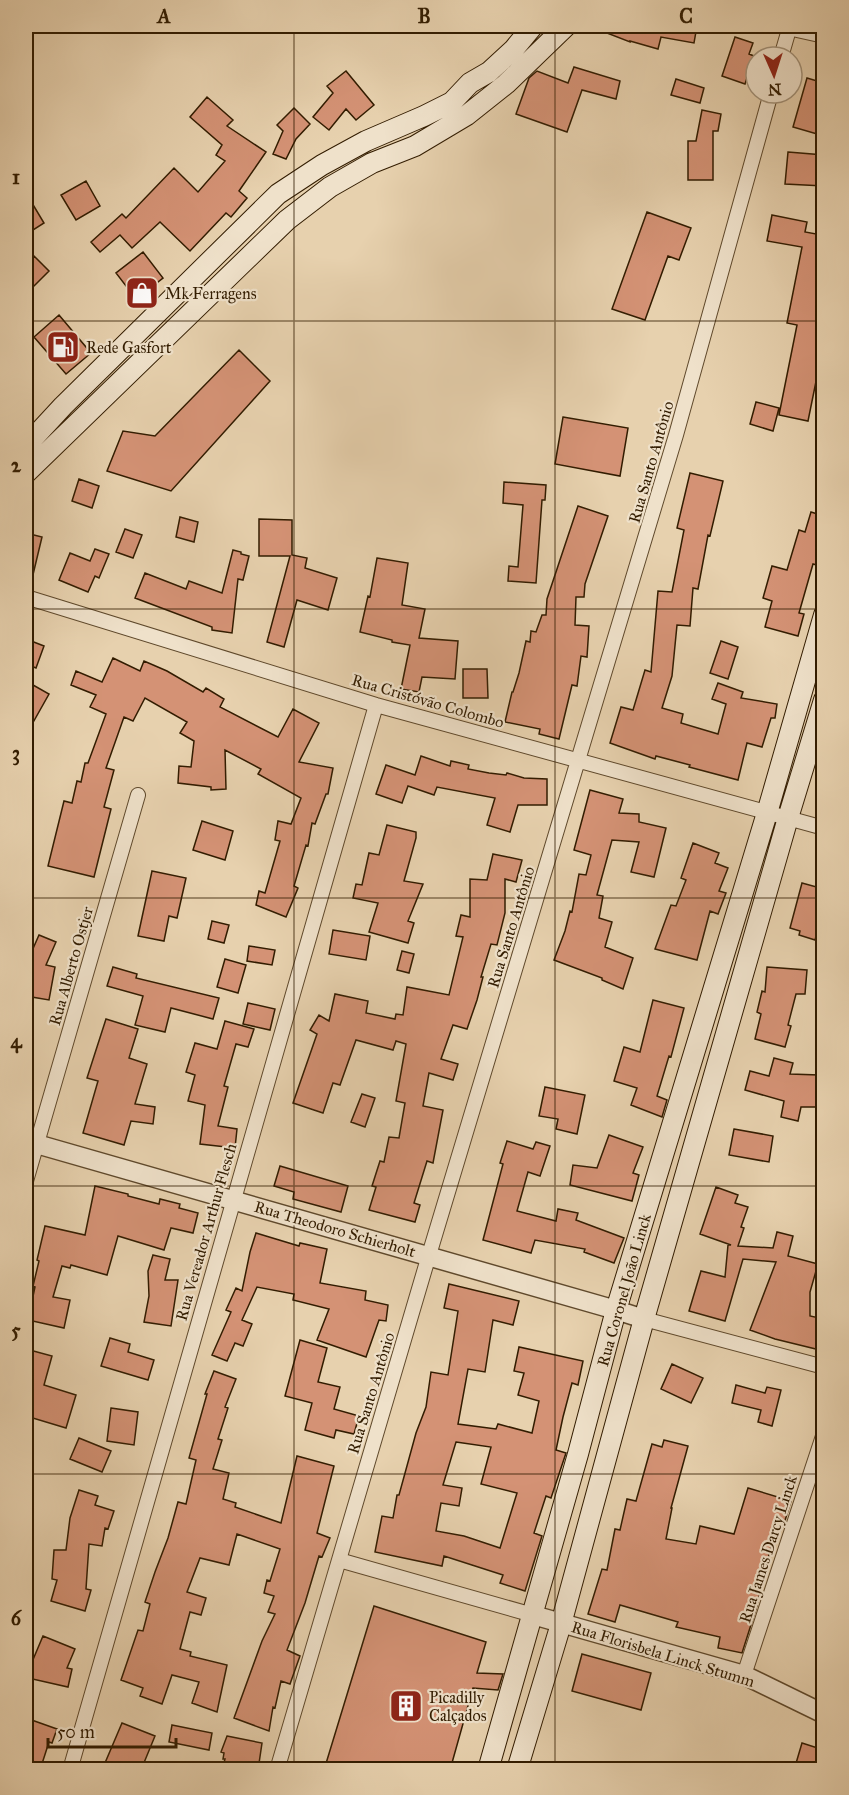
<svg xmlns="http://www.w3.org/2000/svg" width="849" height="1795" viewBox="0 0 849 1795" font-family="'IM FELL Great Primer',serif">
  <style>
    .building { fill: #d49275; stroke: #321c00; stroke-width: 1.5; fill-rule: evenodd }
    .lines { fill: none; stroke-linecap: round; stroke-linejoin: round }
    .minor-casing { stroke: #5f492c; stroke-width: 16 }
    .tertiary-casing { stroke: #5f492c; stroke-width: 21 }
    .secondary-casing { stroke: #321c00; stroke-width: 22 }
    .minor { stroke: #efe1ca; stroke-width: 14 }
    .tertiary { stroke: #efe1ca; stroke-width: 18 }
    .secondary { stroke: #efe1ca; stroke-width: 20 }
    .grid { fill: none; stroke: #321c00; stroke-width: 1.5; stroke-opacity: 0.55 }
    .labels { text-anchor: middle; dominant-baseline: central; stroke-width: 4.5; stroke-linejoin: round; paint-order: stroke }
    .poi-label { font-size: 16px; fill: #321c00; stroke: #efe1ca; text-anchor: start }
    .street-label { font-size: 16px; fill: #321c00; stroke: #efe1ca }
    .neatline { fill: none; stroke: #321c00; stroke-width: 2 }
    .grid-label { font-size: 20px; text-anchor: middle; font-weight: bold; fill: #321c00 }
  </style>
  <rect width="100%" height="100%" fill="#e7d1ae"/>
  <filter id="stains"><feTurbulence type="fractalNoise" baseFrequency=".00333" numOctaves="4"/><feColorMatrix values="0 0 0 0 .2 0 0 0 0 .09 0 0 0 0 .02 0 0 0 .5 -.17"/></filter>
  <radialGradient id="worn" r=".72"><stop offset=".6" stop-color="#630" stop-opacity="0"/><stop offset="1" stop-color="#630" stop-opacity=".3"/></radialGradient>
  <path class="building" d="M589 26H697L694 43 661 37 658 49 630 41V42Z
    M735 37 753 43 749 54 754 56 745 84 722 76Z
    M574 67 620 81 616 99 582 90 567 132 516 114 529 78 537 71 568 83Z
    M346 71 374 105 356 120 346 109 329 130 313 117 333 93 327 86Z
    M807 78 824 83V136L793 127Z
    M676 79 704 88 700 103 671 95Z
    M207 97 233 120 227 126 266 152 239 191 247 198 231 217 226 213 190 251 160 222 132 248 120 235 100 252 91 242 122 214 126 218 174 168 198 192 225 161 216 155 222 145 190 117Z
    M294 108 310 124 296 139 286 159 273 154 283 131 277 125Z
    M702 110 721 114 718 131H713V180H688V141H696Z
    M788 152 824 155V186L785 184Z
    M86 181 100 206 76 220 61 195Z
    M26 193 44 223 30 232 26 224Z
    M647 212 691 228 679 260 668 256 645 320 612 309Z
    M772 215 807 222 805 232 822 235 816 266 824 268V342L808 421 779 415 797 325 787 323 802 247 767 241Z
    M143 252 163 278 136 299 116 273Z
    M34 256 49 271 34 286 26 278V265Z
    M59 315 91 353 66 374 34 337Z
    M239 350 270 381 171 491 107 471 123 431 155 436Z
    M756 402 779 408 773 431 750 424Z
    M563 417 628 428 620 476 555 464Z
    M690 473 723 481 710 536 708 535 698 589 693 588 690 626 677 625 672 676 662 708 683 714 681 723 718 734 726 704 712 699 718 683 743 692 741 698 777 704 775 718H771L762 747 747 743 738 780 689 767 690 765 656 756 655 759 610 743 621 707 633 710 645 670 651 672 658 591 672 592 684 530 677 528Z
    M79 479 99 486 92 508 72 501Z
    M504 482 546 485 545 500H542L536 583 508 581 509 566 518 567 523 505 503 503Z
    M578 506 608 516 585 584 584 597H576L575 625 589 626 587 657 581 656 577 686 572 685 559 739 539 734 540 729 505 722 512 692H513L519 673 526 641 530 642 531 631 536 632 542 615H546L547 599Z
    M811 512 824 516V567L813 564 799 613 804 614 798 636 765 627 772 601 763 598 772 566 787 570 799 530 805 532Z
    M180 517 198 522 194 542 176 537Z
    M259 519 292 520V555L307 558 305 568 337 578 328 610 297 600 284 647 267 642 290 556H259Z
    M125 529 142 535 133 558 116 552Z
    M26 533 42 537 31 583 26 582Z
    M95 549 109 554 99 578 95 576 88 592 59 580 70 553 90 561Z
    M233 550 241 552V554L249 556 243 580 238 579 232 633 212 630V627L135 598 145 573 186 589 189 581 222 593Z
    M377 558 408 563 402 605 425 609 419 638 458 641 455 679 422 677 419 692 401 689 410 645 392 642V640L360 632 368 596 370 597Z
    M26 639 44 646 36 668 26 664Z
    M721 641 738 647 728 679 710 673Z
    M113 658 140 671 144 661 167 671 203 692 206 688 224 699 220 707 278 737 293 709 319 723 299 762 333 768 328 794H326L315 824 312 823 308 846 306 845 294 886 298 888 286 917 256 905 259 891 265 893 280 841 275 840 278 821 291 824 301 798 258 774 261 769 225 750 226 789 211 790V787L178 783 179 766 191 767 194 741 180 733 187 722 145 698 133 721 124 717 106 768 114 770 104 807 111 809 94 877 48 866 64 801 72 803 77 781 81 782 85 763H88L106 714 90 707 96 695 71 685 76 671 102 682Z
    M463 669H487L488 698H463Z
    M26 681 49 694 26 735Z
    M421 756 450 766 451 761 469 765 468 769 489 773 506 775 507 773 524 778 547 779V805H518L510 832 487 825 495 798 437 787 434 795 408 786 402 803 376 794 386 765 415 775Z
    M590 790 623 799 619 813 639 814V822L666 828 654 877 631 872 639 842 612 840 597 895 603 896 599 918 612 922 605 947 633 958 623 989 602 980V978L554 960 565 931 570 911 572 912 579 874 586 875 591 855 574 850Z
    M202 821 233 831 225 860 193 850Z
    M387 825 416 832V838L404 881 423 884 408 921 414 923 408 943 369 932 378 903 353 898 356 884 362 885 369 853 379 855Z
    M693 843 719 853 715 863 728 868 719 891 726 893 718 914 710 911 697 960 655 949 671 905 676 906 686 880 681 878Z
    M493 854 522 860 516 882 505 879V913L497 945 491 944 481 977H483L477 1000 467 1029 453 1025 441 1059 458 1064 453 1080 429 1073 423 1106 443 1110 433 1163 427 1161 414 1203 420 1205 415 1222 369 1210 376 1187 372 1186 380 1161 384 1162 389 1137 399 1138 405 1103 396 1101 406 1044 396 1041 393 1050 356 1040 340 1085 333 1083 323 1113 293 1103 317 1034 310 1030 319 1015 329 1021 335 994 368 1001 366 1013 395 1019 396 1014 403 1015 407 987 449 995 463 937 456 936 461 915 470 917V879L487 880Z
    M152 871 186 878 177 918 169 916 164 941 138 936Z
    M802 883 824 889V908L815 940 799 935 800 931 790 928Z
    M212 921 229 925 224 943 208 939Z
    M333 930 370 936 366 960 329 954Z
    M39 935 56 942 46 965 55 967 49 1000 26 996V975L28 960Z
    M249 946 275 950 272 965 247 961Z
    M402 951 414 954 409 973 397 970Z
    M225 959 246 965 238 993 217 987Z
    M113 967 137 974 136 978 219 998 213 1019 171 1008 165 1032 135 1025 143 996 107 986Z
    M767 967 807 970 805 994H796L788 1025 791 1026 785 1047 755 1039 761 1014 757 1012 762 991 765 992Z
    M653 1000 684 1008 671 1057 669 1056 657 1096 667 1100 662 1117 631 1105 637 1088 614 1081 624 1047 640 1052Z
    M248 1003 275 1009 270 1030 243 1024Z
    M106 1019 138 1029 129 1058 147 1064 135 1104 155 1107 153 1124 131 1121 124 1145 83 1133 98 1081 87 1078Z
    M225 1021 254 1029 248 1047 236 1044 224 1086 228 1087 218 1126 237 1129 235 1148 200 1144 205 1105 188 1101 195 1075 186 1072 195 1043 217 1049Z
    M774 1058 793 1063 790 1074 819 1075 818 1107H801L798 1121 781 1117 784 1101 745 1090 750 1071 769 1076Z
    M545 1087 585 1095 577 1134 556 1129 558 1119 539 1116Z
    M362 1094 375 1098 365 1127 351 1122Z
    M734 1129 773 1136 769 1162 729 1155Z
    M609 1135 643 1147 633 1173 639 1175 632 1201 570 1185 573 1165 597 1168Z
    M507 1141 533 1149 536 1142 550 1146 540 1176 528 1172 517 1211 556 1221 558 1209 578 1213 576 1220 624 1238 614 1263 584 1252 585 1249 535 1240 531 1253 483 1240 503 1164 500 1163Z
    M280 1166 348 1186 341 1212 293 1199 294 1192 274 1186Z
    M95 1186 128 1194V1196L159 1204 160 1199 180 1204 179 1208 198 1213 193 1233 171 1228 164 1250 118 1236 107 1275 71 1265 70 1268 62 1266 53 1297 70 1300 64 1328 28 1320 35 1287 33 1286 39 1261 37 1260 45 1226 85 1235Z
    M716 1187 738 1195 735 1203 748 1207 741 1227 744 1228 738 1246 773 1248 777 1232 793 1236 788 1256 818 1264 810 1292V1316L824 1319V1351L775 1339 750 1330 776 1262 743 1259 725 1321 689 1311 701 1271 725 1277 728 1245H731L700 1234Z
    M256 1233 299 1246 300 1243 327 1249 320 1283 366 1291 365 1300 388 1305 386 1321 379 1320 366 1357 317 1340 329 1309 293 1300 294 1294 257 1287 242 1320 252 1324 243 1346 235 1343 227 1361 212 1355 231 1312 226 1310 236 1288 242 1291 250 1252Z
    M153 1255 170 1259 165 1280H178L171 1326 144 1322 149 1296 148 1271Z
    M449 1284 519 1301 513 1325 493 1320 485 1372 468 1369 458 1424 496 1429 498 1424 532 1433 539 1401 518 1395 524 1373 514 1371 519 1347 583 1361 578 1385 572 1383 563 1417 556 1450 566 1453 551 1498 546 1496 534 1533 542 1536 525 1591 500 1583 503 1575 444 1556 442 1566 375 1552 382 1516 393 1518 397 1495H399L416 1433 426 1407 431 1372 448 1375 458 1311 444 1308ZM456 1442 491 1447 481 1484 517 1493 500 1548 464 1536 436 1531 441 1503 459 1506 462 1488 443 1485Z
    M110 1338 130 1344 128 1352 154 1360 148 1380 101 1366Z
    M300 1340 327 1348 318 1382 340 1387 334 1409 359 1416 354 1434 336 1430 334 1438 305 1430 312 1403 285 1396Z
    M26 1349 52 1356 44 1385 76 1395 66 1428 26 1416Z
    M672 1364 703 1378 691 1403 661 1389Z
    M214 1371 236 1379 225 1407 228 1408 218 1439 222 1440 213 1469 229 1473 223 1499 236 1503 235 1507 281 1523 297 1456 334 1466 317 1533 330 1538 322 1557 319 1556 305 1603 287 1650 300 1656 290 1684 281 1681 275 1708 273 1707 269 1731 234 1718 262 1641 275 1614 268 1612 274 1596 264 1593 267 1580 270 1581 280 1549 237 1534 229 1565 200 1558 187 1592 206 1598 201 1615 190 1612 180 1649 191 1652 190 1656 227 1665 217 1712 192 1703 199 1682 172 1675 162 1704 140 1696 143 1688 121 1680 138 1630 143 1631 150 1604 145 1602 155 1572 168 1538 178 1502 186 1504 196 1460 189 1458 207 1394H205Z
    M736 1385 765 1393 767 1387 781 1390 772 1426 758 1422 761 1410 732 1403Z
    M111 1408 138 1412 134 1445 107 1441Z
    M79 1438 111 1451 102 1472 70 1459Z
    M664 1440 688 1446 671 1508H672L666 1539 696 1544 700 1526 734 1534 748 1488 791 1501 783 1527 776 1525 756 1609 742 1653 718 1648 720 1637 676 1627 678 1622 620 1605 615 1622 588 1614 602 1569 607 1570 615 1529 620 1530 627 1499 636 1501 652 1444 662 1447Z
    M79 1490 98 1496 95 1505 114 1511 108 1529 105 1528 102 1546 89 1544 86 1589 91 1590 85 1611 51 1601 57 1580 52 1579 54 1550H66L70 1518Z
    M374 1606 486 1642 477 1673 503 1674 498 1690 473 1688 450 1770H324Z
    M43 1636 75 1649 67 1668 72 1669 68 1687 28 1678 32 1662Z
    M582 1654 651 1673 641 1710 572 1691Z
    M26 1718 57 1729 52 1743 49 1742 40 1770H26Z
    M122 1723 155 1736 141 1770H102Z
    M172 1725 212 1733 209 1750 169 1742Z
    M227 1736 262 1743 258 1770H222L225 1759H223L224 1753 221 1752Z
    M802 1743 824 1750V1770H794Z"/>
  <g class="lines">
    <defs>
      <path id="minor" d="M779 26 824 36
        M781 57 790 26
        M26 597 376 705 824 828
        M26 1181 138 795
        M644 1319 824 1367
        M339 1560 533 1615
        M744 1675 824 1433
        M70 1770 376 705
        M277 1770 429 1255 676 435 771 93"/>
      <path id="tertiary" d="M26 1141 616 1310 644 1319
        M533 1615 744 1675 824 1714"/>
      <path id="secondary" d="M26 446 63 406 278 194 322 165 366 141 424 116 452 102 470 83 489 72 514 49 533 26
        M26 473 287 220 330 187 372 163 415 146 467 115 506 84 566 26
        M488 1770 578 1454 616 1310 767 813 824 615
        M517 1770 561 1624 644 1319 788 818 824 700"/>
    </defs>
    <use href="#minor" class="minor-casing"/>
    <use href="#tertiary" class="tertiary-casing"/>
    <use href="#secondary" class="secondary-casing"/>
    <use href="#minor" class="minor"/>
    <use href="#tertiary" class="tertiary"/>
    <use href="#secondary" class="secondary"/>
  </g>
  <path class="grid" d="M294 26V1770M555 26V1770M26 321H824M26 609H824M26 898H824M26 1186H824M26 1474H824"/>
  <defs>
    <symbol id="shop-square" viewBox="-11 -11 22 22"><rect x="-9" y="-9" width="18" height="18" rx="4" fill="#8f2418" stroke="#efe1ca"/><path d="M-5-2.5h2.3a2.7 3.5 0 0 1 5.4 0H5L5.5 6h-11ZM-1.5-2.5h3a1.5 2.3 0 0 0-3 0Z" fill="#fff"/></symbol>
    <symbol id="fuel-square" viewBox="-11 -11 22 22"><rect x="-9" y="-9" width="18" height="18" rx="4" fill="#8f2418" stroke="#efe1ca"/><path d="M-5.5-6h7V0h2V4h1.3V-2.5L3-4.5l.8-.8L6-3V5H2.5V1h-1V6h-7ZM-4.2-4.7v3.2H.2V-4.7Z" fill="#fff"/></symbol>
    <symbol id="building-square" viewBox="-11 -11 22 22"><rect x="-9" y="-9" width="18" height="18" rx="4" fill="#8f2418" stroke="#efe1ca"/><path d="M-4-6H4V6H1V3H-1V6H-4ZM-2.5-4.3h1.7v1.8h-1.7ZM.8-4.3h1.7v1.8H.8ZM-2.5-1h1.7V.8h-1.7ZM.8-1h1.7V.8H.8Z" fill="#fff"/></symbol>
  </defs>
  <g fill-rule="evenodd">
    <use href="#shop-square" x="123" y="274" width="38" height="38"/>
    <use href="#fuel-square" x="44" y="328" width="38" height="38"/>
    <use href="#building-square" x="387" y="1687" width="38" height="38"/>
  </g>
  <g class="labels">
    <g class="poi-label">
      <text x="165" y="293">Mk Ferragens</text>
      <text x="86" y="347">Rede Gasfort</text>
      <text x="429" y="1697">Picadilly<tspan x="429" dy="18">Calçados</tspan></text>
    </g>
    <g class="street-label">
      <text transform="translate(651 462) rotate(-74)">Rua Santo Antônio</text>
      <text transform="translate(428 701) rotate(16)">Rua Cristóvão Colombo</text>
      <text transform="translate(511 927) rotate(-73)">Rua Santo Antônio</text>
      <text transform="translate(71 966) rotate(-74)">Rua Alberto Ostjer</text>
      <text transform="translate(335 1229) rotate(16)">Rua Theodoro Schierholt</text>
      <text transform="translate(206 1232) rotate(-74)">Rua Vereador Arthur Flesch</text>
      <text transform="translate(624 1290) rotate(-74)">Rua Coronel João Linck</text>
      <text transform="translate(371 1393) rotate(-73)">Rua Santo Antônio</text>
      <text transform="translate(768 1549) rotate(-72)">Rua James Darcy Linck</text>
      <text transform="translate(663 1654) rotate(17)">Rua Florisbela Linck Stumm</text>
    </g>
  </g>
  <rect width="849" height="1795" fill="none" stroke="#e7d1ae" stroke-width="66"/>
  <g transform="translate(774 75) rotate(177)"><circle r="28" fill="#efe1ca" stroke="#a39279" stroke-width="1.5"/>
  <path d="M0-4.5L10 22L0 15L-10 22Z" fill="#8f2418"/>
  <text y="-9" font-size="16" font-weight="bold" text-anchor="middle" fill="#321c00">N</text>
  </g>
  <path d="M48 1738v9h128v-9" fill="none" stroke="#321c00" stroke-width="3"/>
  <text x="57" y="1738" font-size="18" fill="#321c00" stroke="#efe1ca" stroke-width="4.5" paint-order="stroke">50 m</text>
  <rect x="33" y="33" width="783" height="1729" class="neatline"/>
  <g class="grid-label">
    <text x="164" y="23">A</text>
    <text x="424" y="23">B</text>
    <text x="686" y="23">C</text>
    <text x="16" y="184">1</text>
    <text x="16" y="472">2</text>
    <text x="16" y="760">3</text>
    <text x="16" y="1048">4</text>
    <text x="16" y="1337">5</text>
    <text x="16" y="1625">6</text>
  </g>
  <rect width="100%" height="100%" filter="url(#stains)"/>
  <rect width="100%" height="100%" fill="url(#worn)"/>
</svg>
